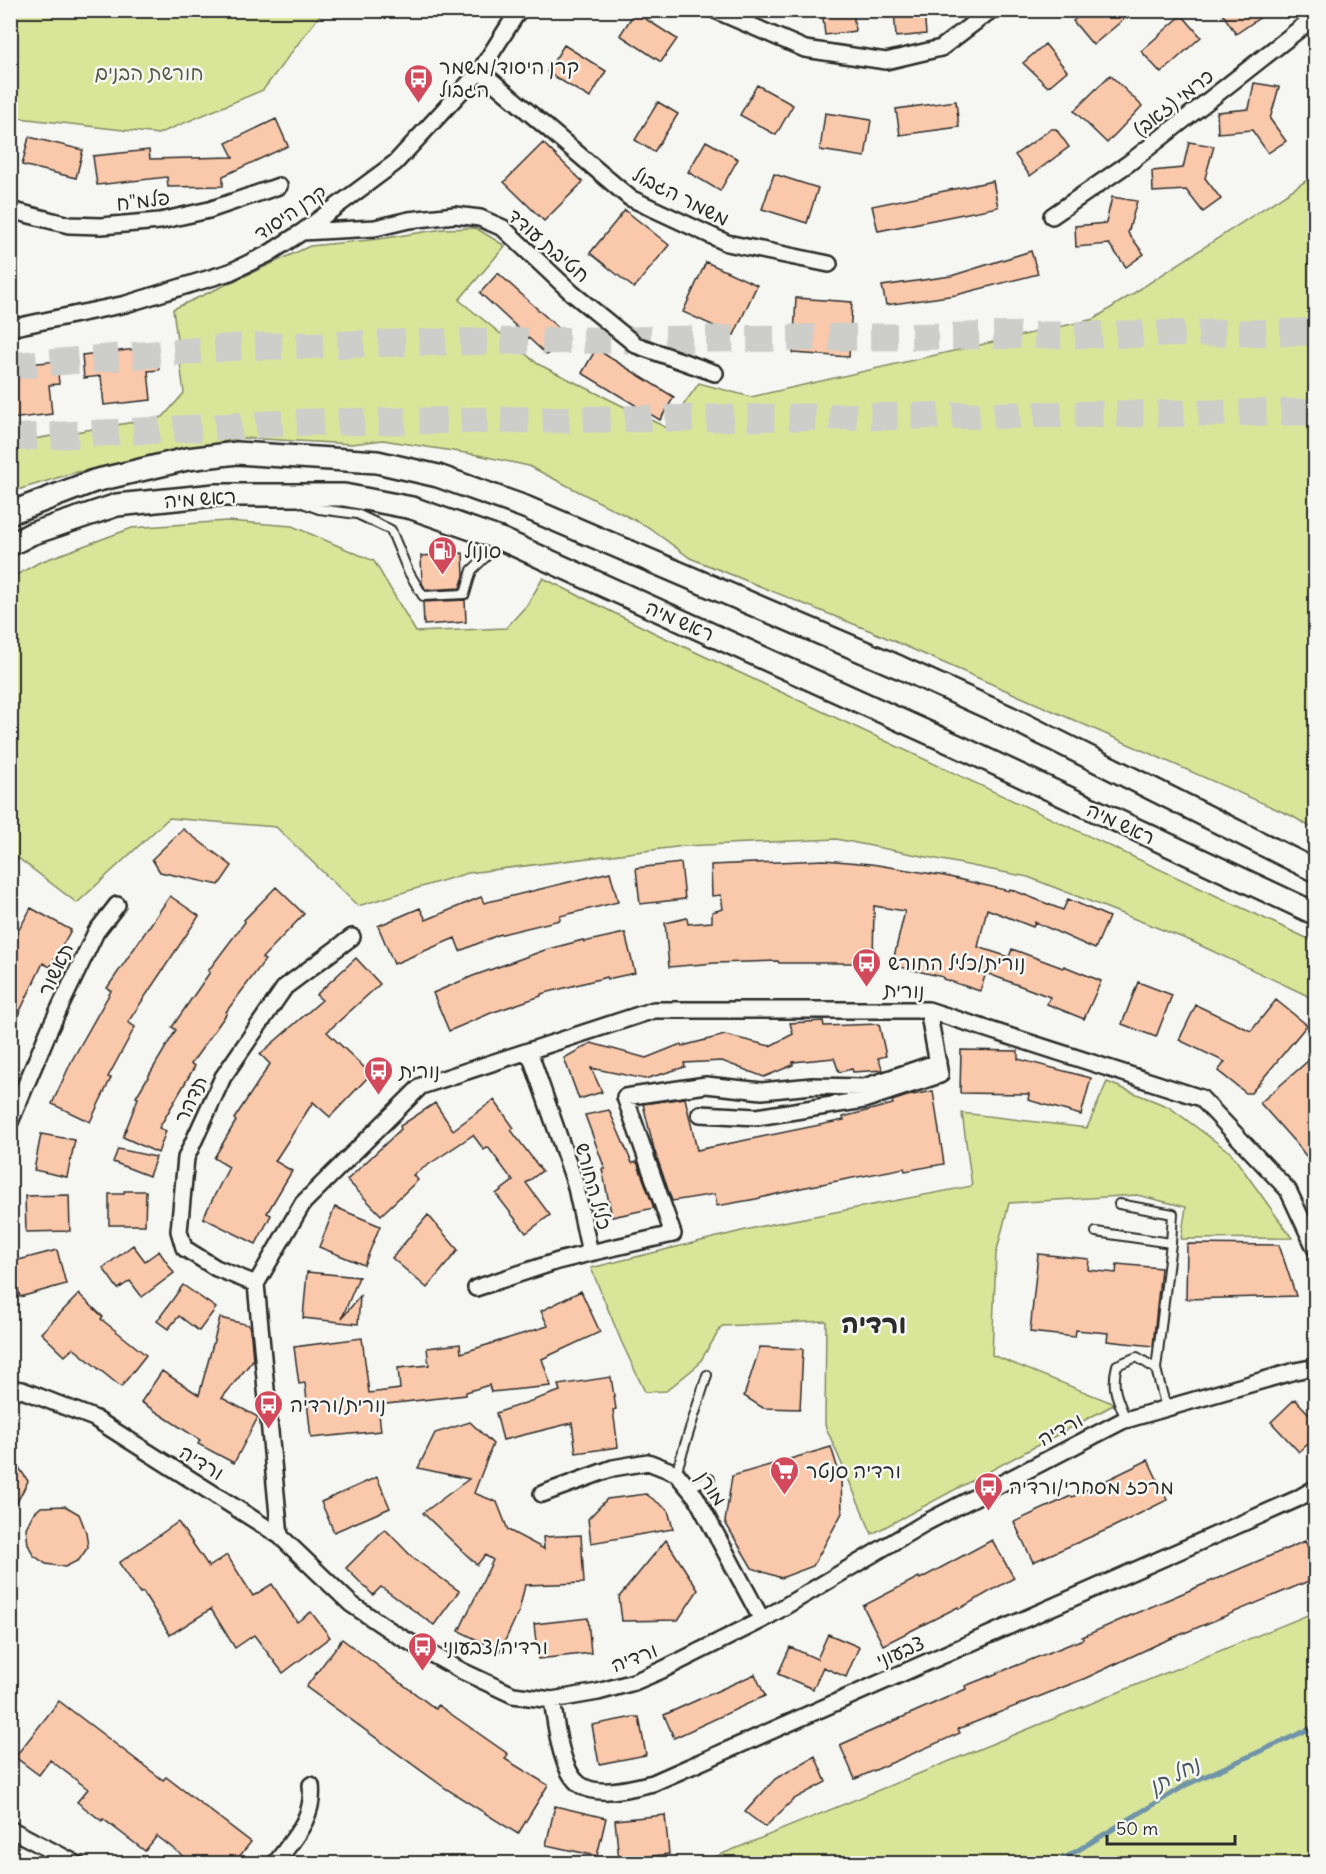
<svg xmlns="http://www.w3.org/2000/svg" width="1326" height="1874" viewBox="0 0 1326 1874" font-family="Delius,'Playpen Sans Hebrew',sans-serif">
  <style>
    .green { fill: #d9e699; stroke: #828862; stroke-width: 1.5 }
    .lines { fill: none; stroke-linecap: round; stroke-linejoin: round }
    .stream { stroke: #6f93aa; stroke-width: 5 }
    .building { fill: #fac8aa; stroke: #2b2b2b; stroke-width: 1.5 }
    .highway-tunnel { stroke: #cdcdca; stroke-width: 27; stroke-dasharray: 27 14; stroke-linecap: butt }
    .lane-casing { stroke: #2b2b2b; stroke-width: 12 }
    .street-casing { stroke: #2b2b2b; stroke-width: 20 }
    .secondary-casing { stroke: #2b2b2b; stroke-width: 26 }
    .lane { stroke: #f6f6f2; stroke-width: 8 }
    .street { stroke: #f6f6f2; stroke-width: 15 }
    .secondary { stroke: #f6f6f2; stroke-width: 21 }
    .labels { text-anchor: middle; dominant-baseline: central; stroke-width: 5; stroke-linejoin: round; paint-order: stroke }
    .poi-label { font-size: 20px; fill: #2b2b2b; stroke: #f6f6f2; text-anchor: start }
    .park-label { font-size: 20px; fill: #565a46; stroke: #f6f6f2 }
    .street-label { font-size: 20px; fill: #2b2b2b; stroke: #f6f6f2 }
    .water-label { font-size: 21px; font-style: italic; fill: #485660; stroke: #f6f6f2 }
    .district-label { font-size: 26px; font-weight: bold; fill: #2b2b2b; stroke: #f6f6f2 }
  </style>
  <rect width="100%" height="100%" fill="#f6f6f2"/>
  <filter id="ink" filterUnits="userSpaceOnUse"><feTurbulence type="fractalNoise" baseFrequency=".0167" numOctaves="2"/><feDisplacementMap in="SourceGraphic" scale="12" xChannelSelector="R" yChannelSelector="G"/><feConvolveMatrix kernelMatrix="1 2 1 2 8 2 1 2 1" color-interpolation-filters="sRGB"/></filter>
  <g filter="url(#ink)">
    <path class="green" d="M11 10H323V11L263 90 158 134 19 118 11 124Z
      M1315 175 1314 517 1316 519 1315 830 1292 816 871 631 690 558 648 527 529 466 478 455 383 440 352 444 241 438 73 473 11 492V443L163 417 184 393 173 309 310 246 379 239 443 229 476 228 505 246 459 300 538 364 667 428 699 383 751 397 1094 319Z
      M227 521 292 526 374 561 416 632 506 628 527 605 543 578 659 635 1315 942V1002L1304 994 1191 941 1028 877 836 839 684 846 468 873 358 906 276 827 169 818 77 903 18 858 11 872V578L40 562 132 528Z
      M1107 1082 1169 1107 1231 1153 1292 1238 1181 1239 1186 1207 1137 1195 1009 1203 996 1254 992 1355 1115 1404 872 1534 825 1425 826 1321 722 1326 698 1365 666 1391 645 1392 622 1343 591 1268 762 1226 972 1186 962 1113 1087 1128Z
      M1315 1612V1863H700Z"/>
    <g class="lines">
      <path class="stream" d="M1055 1864 1186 1785 1316 1726"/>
    </g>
    <path class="building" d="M822 10H853L855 31 825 35Z
      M894 10H924L926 34 896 37Z
      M1085 10H1135L1093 45 1073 21Z
      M1220 10H1271L1236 34Z
      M635 12 677 39 661 62 620 35Z
      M1182 15 1201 37 1161 73 1141 51Z
      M1045 44 1067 71 1048 87 1023 63Z
      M564 45 606 71 590 98 547 72Z
      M1110 75 1142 106 1107 143 1074 111Z
      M1254 83 1279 87 1270 119 1286 141 1268 153 1252 130 1218 133 1217 112 1249 109Z
      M757 85 793 105 776 135 740 115Z
      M956 101 959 127 900 135 896 109Z
      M658 102 678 114 654 152 635 140Z
      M825 113 871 120 865 157 820 150Z
      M276 119 288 146 223 176V186L168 187 167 177 97 185 93 156 149 150 150 159 233 157 226 143Z
      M1051 129H1056L1069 147 1030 176 1015 155Z
      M29 137 83 150 76 178 22 165Z
      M706 141 738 159 720 191 688 172Z
      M1189 142 1214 146 1205 178 1221 199 1203 212 1186 190 1153 192 1152 171 1183 168Z
      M543 143 583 182 544 221 504 182Z
      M774 174 818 188 807 223 762 209Z
      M993 181 998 207 878 231 872 206Z
      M1112 197 1137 201 1128 233 1144 254 1126 267 1109 244 1076 247 1075 226 1106 223Z
      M625 210 669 245 634 288 590 253Z
      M1031 251 1038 274 956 295 886 305 882 286 951 276Z
      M706 262 757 285 734 335 683 312Z
      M498 273 566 335 547 355 480 293Z
      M796 298 852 302 849 357 793 353Z
      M156 347 159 370 148 371 151 400 104 405 101 376 84 378 82 355Z
      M596 349 674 397 660 420 582 373Z
      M57 361 59 384 49 385 52 414 10 419V366Z
      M463 553 464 576 460 588 426 590 422 583 421 556Z
      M465 600 466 622 424 625 423 602Z
      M183 829 232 866 219 885 160 872 152 859Z
      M824 860 871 864 945 876 1009 891 1010 889 1063 910 1068 899 1109 917 1095 949 1035 922 1033 927 987 909 978 947 1009 957 1012 949 1063 968 1064 966 1101 981 1084 1019 1047 1004 1050 997 986 973 980 991 943 979V977L892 965 905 911 874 906 873 963H779L778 961 715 963 669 967 665 923 687 918 688 924 712 922V912L723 909 721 895 712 896 711 865Z
      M681 863 685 899 640 904 636 868Z
      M610 872 618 902 560 916V920L498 935 460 951 455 938 394 964 378 926 420 908 426 920 481 897 484 903Z
      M276 887 304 914 262 958 265 960 226 1012 227 1013 191 1064 195 1066 159 1128 166 1131 158 1153 123 1137 138 1098 136 1097 176 1030 172 1027 210 972 208 971 245 922 244 920Z
      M170 896 199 916 128 1022 135 1027 108 1077 111 1078 90 1122 52 1104 72 1060 111 991 107 988Z
      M31 908 71 930 50 967 43 963 10 1032V946Z
      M625 933 635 973 607 979V977L541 994V996L491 1013 449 1031 433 993 473 976 545 950 583 940 584 942Z
      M356 958 380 984 327 1032 371 1074 330 1117 313 1102 275 1161 292 1171 267 1213 271 1215 256 1244 203 1218 229 1167 214 1158 236 1121 234 1119 270 1064 260 1054 322 1000 316 995Z
      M1138 982 1172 995 1156 1037 1122 1024Z
      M1276 1000 1307 1025 1251 1093H1246L1218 1071 1225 1062 1179 1040 1196 1005 1251 1031Z
      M823 1021 824 1026 879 1024 886 1056 878 1058 883 1070 853 1072 852 1069 839 1072 834 1058 793 1062V1065L764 1077 722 1061 684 1063 685 1067 645 1079 591 1068 602 1092 579 1099 564 1058 591 1043 646 1058 681 1044 682 1046 725 1035 770 1046 793 1034 790 1023Z
      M961 1050 1018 1051V1059L1091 1078 1081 1115 1028 1100 1029 1094 960 1093Z
      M1316 1054V1170L1300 1148 1260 1103Z
      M933 1091 944 1164 905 1171 904 1168 801 1188 756 1199 717 1206 715 1194 672 1201 654 1149 643 1104 685 1098 697 1150 844 1120 843 1117 893 1104 892 1101 907 1096Z
      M494 1100 514 1128 511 1130 542 1171 526 1183 550 1215 526 1233 496 1194 513 1181 488 1147 484 1150 473 1135 413 1175 418 1180 381 1215 347 1180 401 1129 400 1126 435 1103 453 1130Z
      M609 1110 632 1163 637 1162 654 1208 612 1217 602 1169H605L585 1115Z
      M41 1134 75 1140 67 1177 34 1170Z
      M118 1149 156 1157 149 1176 113 1162Z
      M124 1191H146L145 1225H109V1194H124Z
      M69 1195 70 1231 26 1232 25 1196Z
      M335 1207 380 1226 364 1265 319 1247Z
      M428 1215 458 1250 427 1288 392 1258Z
      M1187 1244 1279 1245 1296 1296 1186 1299Z
      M133 1245 145 1261 159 1251 174 1273 142 1297 130 1281 118 1289 103 1268Z
      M57 1250 66 1284 20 1297 11 1262Z
      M1038 1254 1089 1259 1088 1270 1116 1273 1117 1264 1161 1268 1153 1346 1107 1341 1108 1333 1076 1330 1075 1337 1030 1332Z
      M307 1272 359 1277 342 1318 360 1296 358 1324 303 1318Z
      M183 1285 216 1308 199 1331 179 1316 168 1329 157 1321Z
      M581 1291 600 1332 542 1359 551 1386 491 1392 489 1385 466 1392V1395L378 1405 381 1431 311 1438 305 1383 299 1384 294 1347 362 1338 369 1393 400 1389 398 1368 429 1365 427 1348 460 1344 461 1353 548 1326 541 1311Z
      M79 1294 103 1317 101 1319 146 1355 121 1387 73 1348 65 1356 41 1333Z
      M220 1318 249 1325 251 1336 253 1360 222 1398 258 1417 234 1463 198 1444 200 1440 141 1402 162 1371 199 1395Z
      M760 1347 803 1349 800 1409 763 1408 744 1396Z
      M611 1377 616 1409 613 1410 618 1447 576 1453 572 1423 503 1440 496 1413 560 1391 558 1385Z
      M1295 1399 1309 1414 1316 1407V1437L1299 1452 1271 1422Z
      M470 1422 493 1444 474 1493 497 1502 508 1530 544 1549 543 1537 581 1535 584 1583 525 1585 519 1611 500 1651 459 1631 493 1560 485 1555 477 1565 423 1513 469 1479 418 1468 435 1433Z
      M831 1447 841 1479 842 1513 813 1566 781 1578 752 1568 725 1522 732 1476Z
      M10 1454 28 1481 10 1516Z
      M1148 1460 1167 1500 1111 1528 1033 1562 1014 1522 1071 1496 1072 1497Z
      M377 1477 390 1508 334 1532 321 1502Z
      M646 1494 668 1510 673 1529 591 1543 588 1519 607 1499Z
      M65 1506 79 1514 86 1532 88 1547 79 1560 65 1567 46 1564 33 1555 28 1544 26 1528 33 1514 41 1507Z
      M178 1522 209 1567 227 1555 253 1596 272 1584 297 1622 311 1612 330 1637 283 1673 254 1635 235 1648 211 1609 170 1635 143 1592 140 1593 119 1563Z
      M385 1529 413 1558 459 1591 434 1625 381 1587 373 1595 346 1568Z
      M666 1540 698 1590 678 1620 622 1621 619 1597Z
      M992 1540 1014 1578 959 1609 958 1607 883 1645 863 1606 919 1577 920 1579Z
      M1305 1541 1316 1565V1578L1158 1644 1086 1678 958 1729 960 1733 855 1779 840 1745 966 1689 965 1686 1083 1639 1082 1637 1127 1617Z
      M588 1618 591 1653 538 1659 534 1624Z
      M828 1634 859 1647 846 1677 823 1667 813 1689 778 1674 790 1647 817 1659Z
      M342 1639 436 1709 438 1705 508 1754 505 1759 548 1785 518 1834 445 1788 306 1687Z
      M755 1674 765 1696 674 1738 664 1715Z
      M59 1701 163 1780 166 1777 251 1842 234 1863H192L157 1836 145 1851 103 1819 102 1821 77 1802 88 1789 50 1760 39 1775 15 1757Z
      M633 1717H639L646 1755 599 1764 592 1725Z
      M815 1756 826 1782 794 1799 765 1827 745 1812 775 1779Z
      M555 1806 606 1818 597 1856 546 1845Z
      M665 1815 669 1854 619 1860 615 1820Z"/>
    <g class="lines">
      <path class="highway-tunnel" d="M10 366 238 347 439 342 1316 332
        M10 438 306 422 1316 412"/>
      <defs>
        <path id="lane" d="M300 502 319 509 357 514 391 530 408 571 423 596 465 594 472 570 501 542
          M1119 1204 1173 1214 1171 1243
          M1096 1232 1171 1243 1156 1369
          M1126 1419C1117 1398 1111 1388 1117 1365L1137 1357 1156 1369 1166 1408
          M676 1473 707 1375
          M688 1487 710 1479"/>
        <path id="street" d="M715 10 805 49 886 61 941 48 991 10
          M480 71 630 198 727 243 829 264
          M10 210 69 225 101 226 160 221 209 210 279 186
          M1052 216 1129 163 1316 16
          M302 232 375 228 409 220 455 215 480 218 503 228 572 293 636 345 715 373
          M10 328 126 304 230 272 268 254 302 232 395 163 480 71 519 10
          M700 1114 757 1117 864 1100 940 1075 928 1010
          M10 1122 50 1028 96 932 117 905
          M590 1253 673 1234 625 1097 706 1085 762 1091 812 1086 864 1087 938 1062
          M256 1284 216 1268 184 1248 179 1231 186 1158 223 1077 285 987 352 937
          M476 1288 558 1261 590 1253 575 1183 529 1051
          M10 1388 22 1390 94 1418 280 1536 351 1604 397 1635 462 1671 513 1695 552 1700 598 1692 634 1682 662 1670 762 1620 925 1523 1122 1421 1295 1371 1316 1367
          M542 1494 613 1468 648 1462 676 1473 696 1497 762 1620
          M280 1536 256 1284 303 1203 421 1086 654 1010H928L1201 1098 1288 1190 1316 1250
          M552 1700C556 1723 560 1769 579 1784 596 1798 633 1788 653 1783L1297 1499 1316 1488
          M10 1829 77 1864
          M275 1864C293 1839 315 1818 311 1785"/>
        <path id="secondary" d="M10 513 94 481 187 459 237 453 377 462 438 476 525 507 899 667 1009 717 1316 871
          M10 545 31 534 117 505 215 495H344L412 508 503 540 962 748 1316 914"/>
      </defs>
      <use href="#lane" class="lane-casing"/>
      <use href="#street" class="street-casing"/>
      <use href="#secondary" class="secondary-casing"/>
      <use href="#lane" class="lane"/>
      <use href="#street" class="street"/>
      <use href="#secondary" class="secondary"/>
    </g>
  </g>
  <defs>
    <symbol id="bus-pin" viewBox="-11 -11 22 30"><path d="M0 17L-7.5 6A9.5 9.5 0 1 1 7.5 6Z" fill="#d1495b" stroke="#f6f6f2"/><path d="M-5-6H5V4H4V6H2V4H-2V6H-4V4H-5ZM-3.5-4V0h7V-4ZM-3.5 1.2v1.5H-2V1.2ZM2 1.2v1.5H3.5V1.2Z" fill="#fff"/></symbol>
    <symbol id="fuel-pin" viewBox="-11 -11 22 30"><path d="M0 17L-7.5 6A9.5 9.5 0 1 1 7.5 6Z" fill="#d1495b" stroke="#f6f6f2"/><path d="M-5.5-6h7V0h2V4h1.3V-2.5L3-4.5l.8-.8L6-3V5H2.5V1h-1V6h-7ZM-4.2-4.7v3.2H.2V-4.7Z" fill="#fff"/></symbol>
    <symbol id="supermarket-pin" viewBox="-11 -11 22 30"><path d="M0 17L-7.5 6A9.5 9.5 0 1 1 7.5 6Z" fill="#d1495b" stroke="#f6f6f2"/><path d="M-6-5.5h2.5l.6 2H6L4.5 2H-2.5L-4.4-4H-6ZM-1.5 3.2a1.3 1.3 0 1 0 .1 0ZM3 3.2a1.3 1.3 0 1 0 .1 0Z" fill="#fff"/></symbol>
  </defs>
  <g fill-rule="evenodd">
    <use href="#bus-pin" x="402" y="62" width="33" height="45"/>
    <use href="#fuel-pin" x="426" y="534" width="33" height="45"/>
    <use href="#bus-pin" x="850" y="946" width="33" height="45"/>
    <use href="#bus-pin" x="362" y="1054" width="33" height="45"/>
    <use href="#bus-pin" x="252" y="1388" width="33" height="45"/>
    <use href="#supermarket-pin" x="768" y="1454" width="33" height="45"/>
    <use href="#bus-pin" x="972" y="1470" width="33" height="45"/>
    <use href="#bus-pin" x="406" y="1630" width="33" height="45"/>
  </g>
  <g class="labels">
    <g class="poi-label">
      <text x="439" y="66">קרן היסוד/משמר<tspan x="439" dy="23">הגבול</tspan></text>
      <text x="464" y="550">סונול</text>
      <text x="888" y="962">נורית/כליל החורש</text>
      <text x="399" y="1070">נורית</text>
      <text x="290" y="1404">נורית/ורדיה</text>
      <text x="806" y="1470">ורדיה סנטר</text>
      <text x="1009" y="1486">מרכז מסחרי/ורדיה</text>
      <text x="443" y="1646">ורדיה/צבעוני</text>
    </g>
    <g class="park-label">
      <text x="149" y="72">חורשת הבנים</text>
    </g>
    <g class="street-label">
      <text transform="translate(1173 102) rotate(-38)">כרמי (זאב)</text>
      <text transform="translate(681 196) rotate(27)">משמר הגבול</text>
      <text transform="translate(143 200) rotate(-7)">פלמ"ח</text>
      <text transform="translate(290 212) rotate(-34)">קרן היסוד</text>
      <text transform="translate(549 245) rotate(41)">חטיבת עודד</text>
      <text transform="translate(200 498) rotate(-4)">ראש מיה</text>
      <text transform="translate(680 620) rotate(24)">ראש מיה</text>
      <text transform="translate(1121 823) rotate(25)">ראש מיה</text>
      <text transform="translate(55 969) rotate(-65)">תאשור</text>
      <text transform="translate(904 990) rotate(2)">נורית</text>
      <text transform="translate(190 1099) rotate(-65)">תדהר</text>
      <text transform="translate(594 1186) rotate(75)">כליל החורש</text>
      <text transform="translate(1060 1429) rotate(-28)">ורדיה</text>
      <text transform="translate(202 1462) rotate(32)">ורדיה</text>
      <text transform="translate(712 1488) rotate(56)">מורן</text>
      <text transform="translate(900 1651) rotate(-24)">צבעוני</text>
      <text transform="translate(634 1657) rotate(-21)">ורדיה</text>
    </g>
    <g class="water-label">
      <text transform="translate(1174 1775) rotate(-28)">נחל תן</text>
    </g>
    <g class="district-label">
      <text x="874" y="1323">ורדיה</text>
    </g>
  </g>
  <rect width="1326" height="1874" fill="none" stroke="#f6f6f2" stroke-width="36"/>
  <rect x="18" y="18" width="1290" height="1838" fill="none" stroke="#2b2b2b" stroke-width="2" filter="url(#ink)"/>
  <path d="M1107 1835v9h128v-9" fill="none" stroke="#2b2b2b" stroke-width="3"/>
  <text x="1116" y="1835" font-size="18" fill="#2b2b2b" stroke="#f6f6f2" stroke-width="4.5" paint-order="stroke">50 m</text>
</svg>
